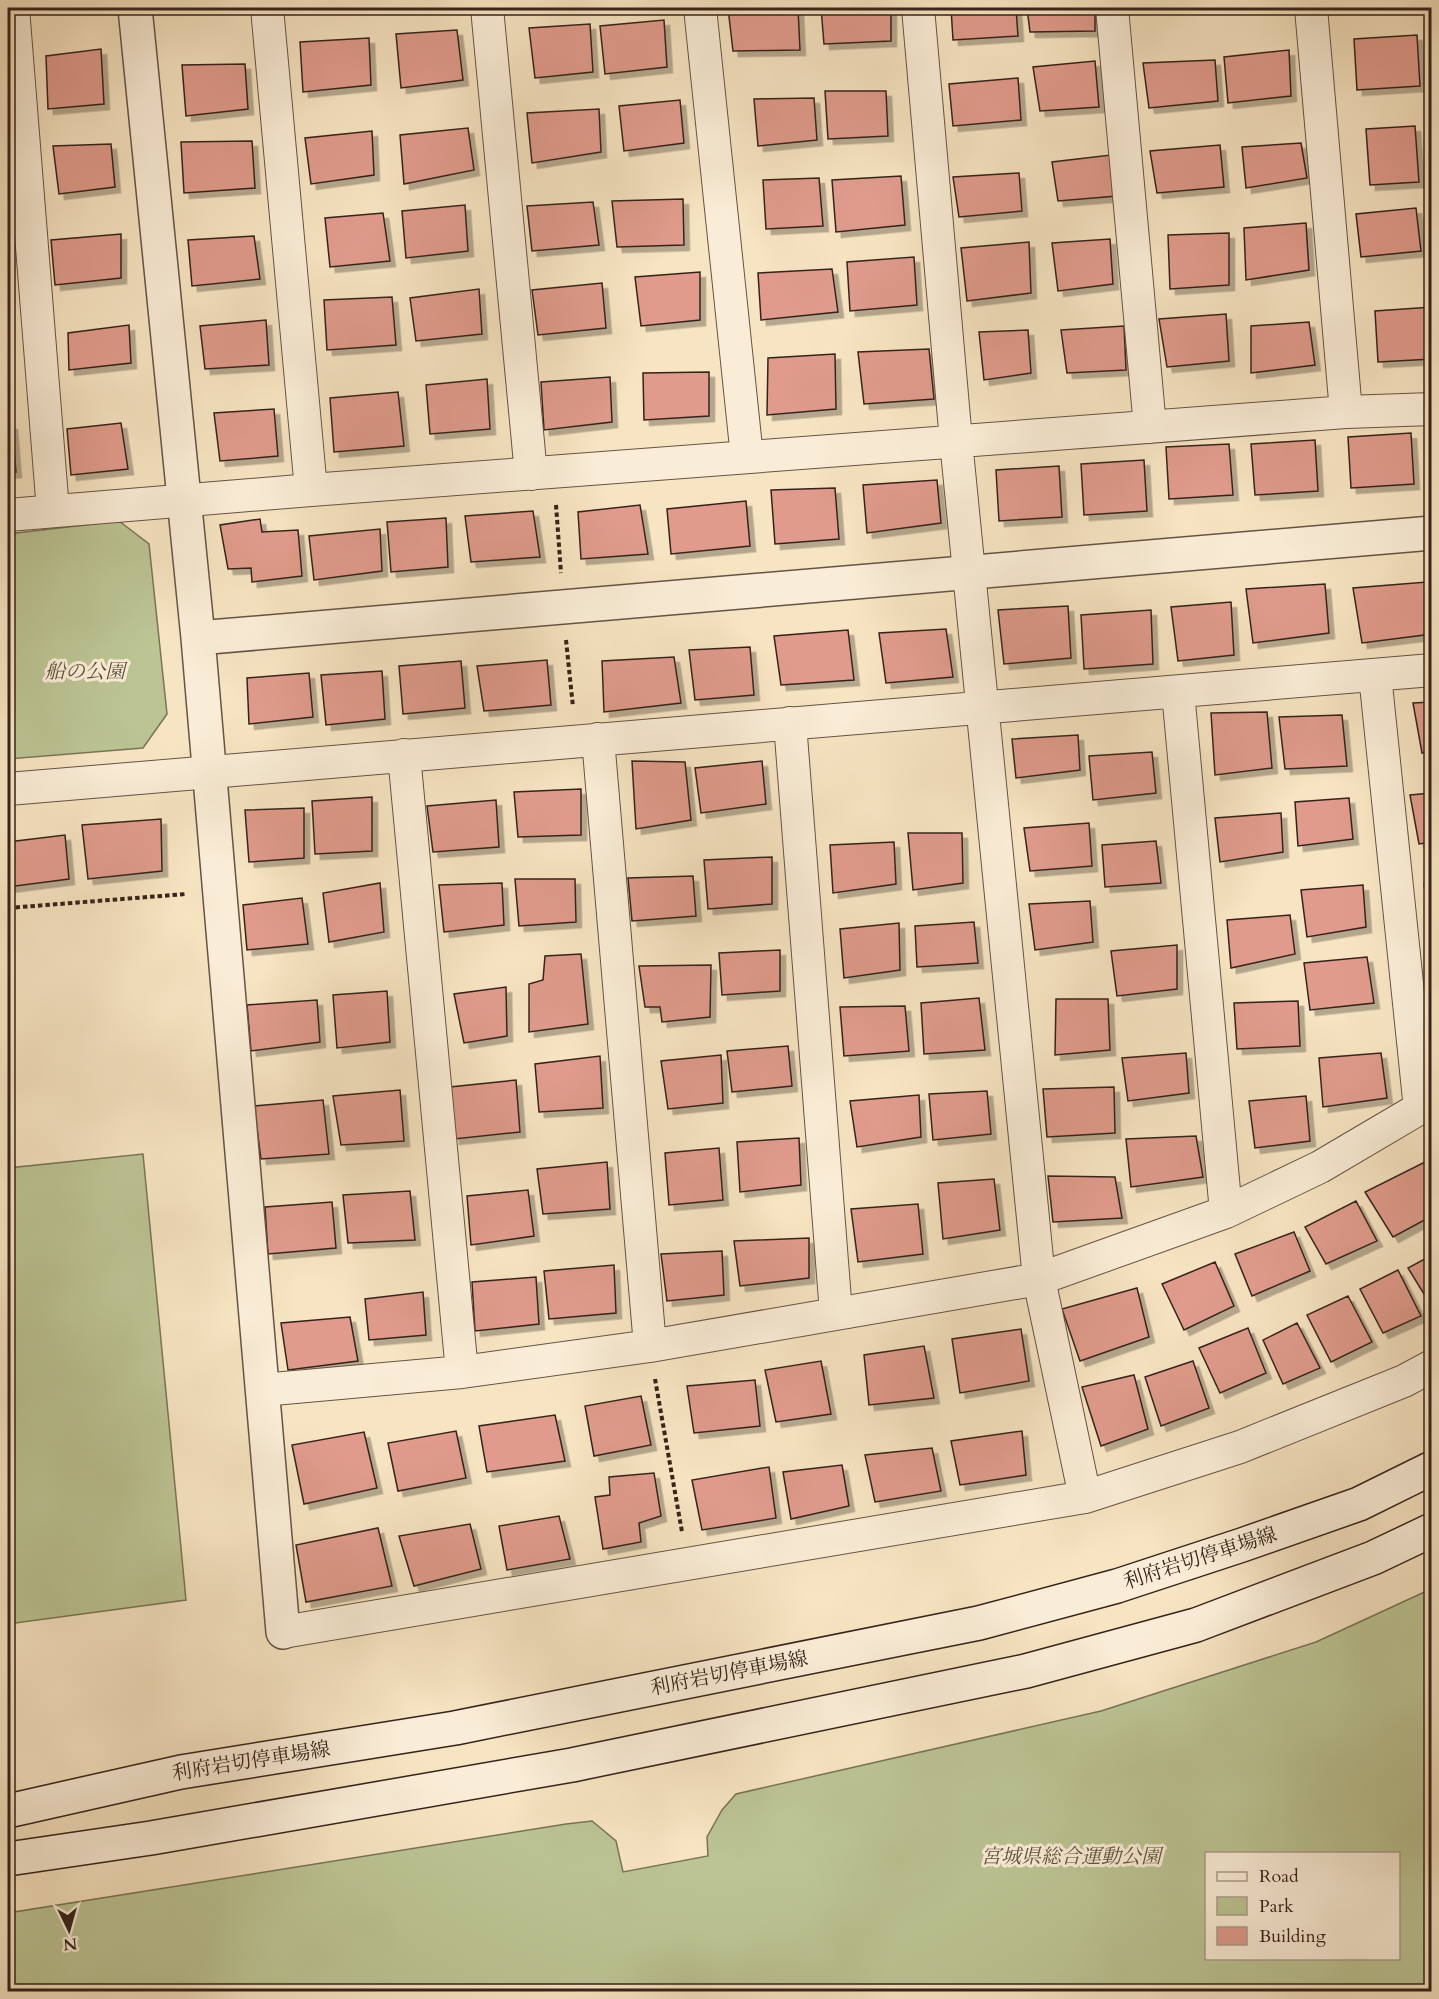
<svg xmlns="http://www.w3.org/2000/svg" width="1439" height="1999" viewBox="0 0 1439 1999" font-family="Cardo,'Noto Serif JP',serif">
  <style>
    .green { fill: #bcc494; stroke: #797458; stroke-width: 1.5; fill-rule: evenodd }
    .building { fill: #e09b8c; stroke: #36231b; stroke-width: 1.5; filter: url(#shadow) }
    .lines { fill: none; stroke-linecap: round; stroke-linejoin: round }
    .minor-casing { stroke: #665345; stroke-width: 34 }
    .tertiary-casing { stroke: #665345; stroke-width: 36 }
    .secondary-casing { stroke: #36231b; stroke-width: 36 }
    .path { stroke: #36231b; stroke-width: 4; stroke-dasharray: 4.5 3; stroke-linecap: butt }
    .minor { stroke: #faedd7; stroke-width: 32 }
    .tertiary { stroke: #faedd7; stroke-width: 33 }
    .secondary { stroke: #faedd7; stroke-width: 33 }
    .labels { text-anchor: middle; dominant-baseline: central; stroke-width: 6; stroke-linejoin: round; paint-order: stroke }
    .park-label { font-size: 20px; font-style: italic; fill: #5e533f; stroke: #faedd7 }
    .street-label { font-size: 20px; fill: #36231b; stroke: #faedd7 }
  </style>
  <defs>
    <filter id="shadow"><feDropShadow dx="5.5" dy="5.5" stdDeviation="0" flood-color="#0004"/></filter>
  </defs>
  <rect width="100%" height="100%" fill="#f7e4c2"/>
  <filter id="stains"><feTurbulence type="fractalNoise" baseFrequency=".00333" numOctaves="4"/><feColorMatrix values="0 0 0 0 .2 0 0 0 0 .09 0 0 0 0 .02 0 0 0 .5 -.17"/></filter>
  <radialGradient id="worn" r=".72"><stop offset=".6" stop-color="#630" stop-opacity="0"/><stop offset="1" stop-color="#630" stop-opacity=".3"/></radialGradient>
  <path class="green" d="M119 521 149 544 167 714 143 748 8 759V534Z
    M143 1154 186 1600 8 1624V1168Z
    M1431 1589V1991H8V1913L566 1824 592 1821 616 1841 623 1872 708 1856 707 1837 722 1810 736 1794 1101 1711 1316 1642ZM1206 1854H1398V1958H1206Z"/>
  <path class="building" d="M728 8H798L800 50 733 51Z
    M821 8H891V41L824 44Z
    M951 8H1016L1018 36 953 40Z
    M1027 8H1095V31L1030 32Z
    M664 20 667 67 605 74 600 26Z
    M590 24 593 72 535 78 529 28Z
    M457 30 463 80 401 88 396 34Z
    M1417 35 1420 86 1357 90 1354 39Z
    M369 38 371 85 303 92 300 42Z
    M101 49 104 104 48 109 46 56Z
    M1289 50 1291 96 1228 103 1224 57Z
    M1215 60 1218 101 1149 108 1143 63Z
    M1095 61 1099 107 1040 111 1033 67Z
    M245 64 248 109 186 116 182 65Z
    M1018 78 1021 120 953 126 949 84Z
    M825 91H886L888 136 828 139Z
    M814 98 817 140 758 146 754 99Z
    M680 100 684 143 624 151 619 106Z
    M599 109 601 152 532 163 527 113Z
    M1415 126 1419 182 1370 185 1366 129Z
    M468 128 474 170 404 184 400 135Z
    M372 131 374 175 311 184 305 138Z
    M252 141 255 188 184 193 181 142Z
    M1301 143 1307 178 1246 188 1242 147Z
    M111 144 115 187 59 194 53 146Z
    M1220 145 1224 187 1157 193 1150 151Z
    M1111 155 1117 196 1058 201 1052 162Z
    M1019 173 1022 211 959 217 953 177Z
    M901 176 905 225 836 232 832 180Z
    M819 178 823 226 766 229 763 180Z
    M683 199 684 245 617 247 612 201Z
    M593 202 599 245 532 251 527 206Z
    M465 205 468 251 406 258 402 211Z
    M1416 208 1421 251 1361 257 1356 214Z
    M383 213 390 261 330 267 325 218Z
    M1306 223 1309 270 1246 280 1244 228Z
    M1229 233V285L1170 289 1168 235Z
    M121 234V278L55 285 51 240Z
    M254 236 260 279 192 286 188 240Z
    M1110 239 1113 284 1058 291 1052 243Z
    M1029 242 1031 293 967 301 961 248Z
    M914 257 917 305 850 311 847 262Z
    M832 269 838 312 761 320 758 273Z
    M700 272V320L641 326 635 277Z
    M602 283 606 328 538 335 532 290Z
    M479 289 482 334 416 341 410 298Z
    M392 297 396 345 327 350 324 300Z
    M1432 307V359L1378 362 1375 311Z
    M1226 314 1229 361 1167 367 1159 319Z
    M266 320 269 365 205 369 200 326Z
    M1309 322 1315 365 1251 373V326Z
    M129 325 131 363 69 370 68 333Z
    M1124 326 1126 370 1067 373 1061 330Z
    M1028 330 1031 373 984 380 979 332Z
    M929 349 934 399 864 404 858 352Z
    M835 354 836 409 767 415 768 358Z
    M709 372V416L644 420 643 373Z
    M610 377 612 422 544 430 541 382Z
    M487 379 490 429 430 434 426 385Z
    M398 392 404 446 334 452 330 398Z
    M274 409 278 456 220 461 214 413Z
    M121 423 128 469 71 475 67 429Z
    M8 424H12L16 472 8 473Z
    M1411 433 1414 484 1351 488 1348 437Z
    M1315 440 1318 491 1255 495 1251 444Z
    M1229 444 1233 495 1169 499 1166 447Z
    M1144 460 1147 511 1084 515 1081 464Z
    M1059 466 1062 517 999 521 996 470Z
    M937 480 941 523 867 533 863 485Z
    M835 488 839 539 775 544 771 490Z
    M746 501 750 546 671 554 667 509Z
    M640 505 648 554 581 559 578 512Z
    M533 511 540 557 471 562 465 516Z
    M446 518 448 567 391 572 387 522Z
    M260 519 262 532 298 530 302 576 252 582 251 568 228 569 220 525Z
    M380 529 382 571 314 580 309 536Z
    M1427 582 1432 634 1362 643 1353 588Z
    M1325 584 1329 633 1253 643 1246 589Z
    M1231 602 1234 655 1178 661 1171 607Z
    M1068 606 1071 658 1004 664 998 610Z
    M1151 610 1153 664 1084 669 1081 615Z
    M946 629 953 677 886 683 879 633Z
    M848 630 854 680 781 685 774 636Z
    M750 647 754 695 695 700 689 650Z
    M674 657 681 703 604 712 602 661Z
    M547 660 551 705 484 711 477 666Z
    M461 661 465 708 403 714 399 666Z
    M382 671 385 719 326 725 321 675Z
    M309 673 313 717 249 724 247 678Z
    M1432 702V751L1422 753 1413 703Z
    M1267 712 1272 768 1215 775 1211 713Z
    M1342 715 1347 766 1285 769 1279 717Z
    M1078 735 1080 770 1016 778 1012 739Z
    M1152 752 1156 793 1093 800 1089 756Z
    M632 761 685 762 691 820 636 829Z
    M762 761 766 804 701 813 695 768Z
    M581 789V835L518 837 514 792Z
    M1432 793V842L1419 844 1410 795Z
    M372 797V851L315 854 312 801Z
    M1349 798 1353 839 1298 846 1295 802Z
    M496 800 499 847 433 852 427 806Z
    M304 808V858L249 862 245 810Z
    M1281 813 1283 852 1220 862 1215 818Z
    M161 819 162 871 88 879 82 825Z
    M1089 823 1092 866 1030 871 1024 828Z
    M908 833H962L963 883 913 890Z
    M65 835 69 879 8 887V842Z
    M1156 841 1161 883 1105 887 1102 845Z
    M894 842 896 884 833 893 830 845Z
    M772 857V904L708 909 704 860Z
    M693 876 696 916 632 921 628 878Z
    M515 879H575L576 922 519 926Z
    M380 883 384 932 329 942 323 893Z
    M502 883 504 925 444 932 439 885Z
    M1432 883V933H1431L1424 884Z
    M1363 885 1366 927 1307 937 1301 890Z
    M302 898 308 944 247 950 243 905Z
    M1090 901 1093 942 1035 950 1029 904Z
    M1290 915 1295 954 1231 968 1227 920Z
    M974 922 978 963 917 967 915 926Z
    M899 923 900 970 844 978 840 929Z
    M1177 945V989L1117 996 1111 951Z
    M780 950V991L722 995 719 953Z
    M581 954 588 1024 529 1032V984L543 980 545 956Z
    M1367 957 1374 1003 1310 1010 1304 963Z
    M711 965 710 1017 662 1022 660 1007H645L639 966Z
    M506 987 507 1036 464 1043 454 994Z
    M1422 990H1432V1033L1429 1034Z
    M387 991 390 1042 337 1048 333 995Z
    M979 998 985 1050 924 1054 921 1003Z
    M1056 999H1108L1110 1050 1055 1055Z
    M317 1000 320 1042 251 1051 247 1005Z
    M1298 1001 1300 1046 1237 1049 1234 1003Z
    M905 1006 909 1051 844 1056 840 1007Z
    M788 1046 792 1086 732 1092 727 1051Z
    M1186 1053 1189 1093 1128 1101 1122 1058Z
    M1381 1053 1387 1098 1323 1107 1319 1058Z
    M721 1055 723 1103 668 1109 661 1061Z
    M600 1056 603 1108 539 1112 535 1064Z
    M516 1080 520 1132 454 1139 450 1087Z
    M1114 1087 1115 1133 1047 1137 1043 1089Z
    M400 1090 404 1141 341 1145 333 1096Z
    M987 1091 991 1134 933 1140 929 1094Z
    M919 1095 921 1137 857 1147 850 1101Z
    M1306 1096 1310 1141 1255 1148 1249 1101Z
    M323 1100 329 1154 261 1159 254 1106Z
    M1196 1136 1203 1177 1131 1187 1126 1139Z
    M799 1138 801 1185 740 1192 737 1142Z
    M719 1148 723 1200 669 1205 665 1153Z
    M1431 1159 1432 1216 1393 1237 1365 1192Z
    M607 1162 610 1209 543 1214 537 1169Z
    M1048 1176 1115 1177 1122 1218 1053 1222Z
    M994 1179 1000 1230 943 1239 938 1183Z
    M528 1190 534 1236 471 1245 467 1196Z
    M410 1191 415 1240 348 1243 343 1195Z
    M1356 1201 1377 1241 1326 1264 1305 1227Z
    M332 1202 336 1248 268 1254 265 1207Z
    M918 1204 923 1254 858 1262 851 1209Z
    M1294 1232 1310 1271 1252 1296 1235 1254Z
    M809 1238V1278L740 1286 734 1241Z
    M722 1251 724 1295 667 1301 661 1254Z
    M1432 1255V1307L1408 1268Z
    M1215 1262 1234 1306 1184 1330 1162 1284Z
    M614 1265 616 1313 549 1319 544 1271Z
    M1398 1270 1421 1316 1383 1333 1360 1289Z
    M536 1277 539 1324 475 1331 472 1282Z
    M1137 1288 1149 1337 1080 1361 1062 1309Z
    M423 1292 426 1335 369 1340 365 1299Z
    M1348 1296 1372 1342 1331 1362 1307 1315Z
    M350 1317 358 1361 288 1370 281 1323Z
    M1297 1323 1320 1368 1283 1384 1263 1340Z
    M1248 1328 1266 1373 1220 1393 1199 1348Z
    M1021 1329 1029 1381 960 1393 952 1339Z
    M924 1346 934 1398 869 1405 864 1355Z
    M821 1361 831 1414 776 1422 765 1370Z
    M1193 1361 1209 1408 1161 1426 1145 1377Z
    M1134 1375 1148 1429 1101 1446 1082 1387Z
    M755 1380 760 1426 694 1433 687 1386Z
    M641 1396 651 1445 594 1456 585 1406Z
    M555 1415 565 1461 487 1472 479 1426Z
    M456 1431 466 1478 398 1491 388 1443Z
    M1022 1431 1026 1475 960 1485 951 1441Z
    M364 1432 377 1488 304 1504 292 1445Z
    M932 1448 941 1491 875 1502 865 1455Z
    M842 1465 849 1506 791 1519 783 1472Z
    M769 1467 776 1518 702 1530 692 1480Z
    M654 1473 661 1516 639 1523 641 1542 603 1549 595 1497 610 1495 609 1477Z
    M559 1516 570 1559 507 1570 499 1526Z
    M470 1524 481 1569 414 1586 399 1536Z
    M378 1528 392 1586 306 1602 296 1545Z"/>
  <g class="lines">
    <defs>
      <path id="minor" d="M13 8 53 511
        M267 8 311 490
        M487 8 531 474
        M700 8 747 457
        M918 8 956 441 1039 1279 1085 1497
        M1112 8 1150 427
        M1311 8 1346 412
        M8 515 311 490 1346 412 1432 409
        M1375 675 1420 1109
        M1178 692 1226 1212
        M790 723 836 1313
        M598 739 650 1346
        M404 755 462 1372
        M8 789 1432 670
        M262 1390 462 1372 650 1346 1039 1279 1226 1212 1320 1167 1432 1101
        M283 1632 1085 1497 1240 1447 1404 1381 1432 1366"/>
      <path id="tertiary" d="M135 8 198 638 283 1632
        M198 638 1432 533"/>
      <path id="secondary" d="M8 1811 181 1772 455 1728 979 1623 1117 1586 1242 1545 1359 1504 1432 1468
        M8 1859 151 1838 572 1765 1026 1671 1196 1625 1373 1558 1432 1530"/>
    </defs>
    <use href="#minor" class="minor-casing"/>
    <use href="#tertiary" class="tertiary-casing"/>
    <use href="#secondary" class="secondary-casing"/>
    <path class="path" d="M556 505 561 573
      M566 640 573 707
      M8 908 186 894
      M655 1379 682 1532"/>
    <use href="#minor" class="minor"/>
    <use href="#tertiary" class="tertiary"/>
    <use href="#secondary" class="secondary"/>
  </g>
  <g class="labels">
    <g class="park-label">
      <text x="85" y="671">船の公園</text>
      <text x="1071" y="1856">宮城県総合運動公園</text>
    </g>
    <g class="street-label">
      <text transform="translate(1200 1558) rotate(-18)">利府岩切停車場線</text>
      <text transform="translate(729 1673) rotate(-11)">利府岩切停車場線</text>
      <text transform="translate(251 1761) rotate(-9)">利府岩切停車場線</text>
    </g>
  </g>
  <rect width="1439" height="1999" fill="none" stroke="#f7e4c2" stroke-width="30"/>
  <rect x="9" y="9" width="1421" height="1981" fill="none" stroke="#36231b" stroke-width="3"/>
  <rect x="15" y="15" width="1409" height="1969" fill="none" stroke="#36231b" stroke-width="1.5"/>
  <rect x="1205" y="1852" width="195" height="108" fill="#faedd7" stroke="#ac9c8c" stroke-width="1.5"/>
  <rect x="1217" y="1872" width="30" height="9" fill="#faedd7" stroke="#ac9c8c" stroke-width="1.5"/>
  <text x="1259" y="1882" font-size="18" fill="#36231b">Road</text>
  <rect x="1217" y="1897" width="30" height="18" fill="#bcc494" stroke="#ac9c8c" stroke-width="1.5"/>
  <text x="1259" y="1912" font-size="18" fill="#36231b">Park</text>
  <rect x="1217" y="1927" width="30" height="18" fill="#e09b8c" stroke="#ac9c8c" stroke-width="1.5"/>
  <text x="1259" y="1942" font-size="18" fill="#36231b">Building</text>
  <g transform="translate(69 1930) rotate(175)" stroke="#faedd7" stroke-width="4.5" paint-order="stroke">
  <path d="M0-4.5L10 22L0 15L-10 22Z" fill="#36231b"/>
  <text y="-9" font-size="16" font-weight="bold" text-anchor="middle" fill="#36231b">N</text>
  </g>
  <rect width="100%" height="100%" filter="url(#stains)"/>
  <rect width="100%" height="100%" fill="url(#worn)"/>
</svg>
